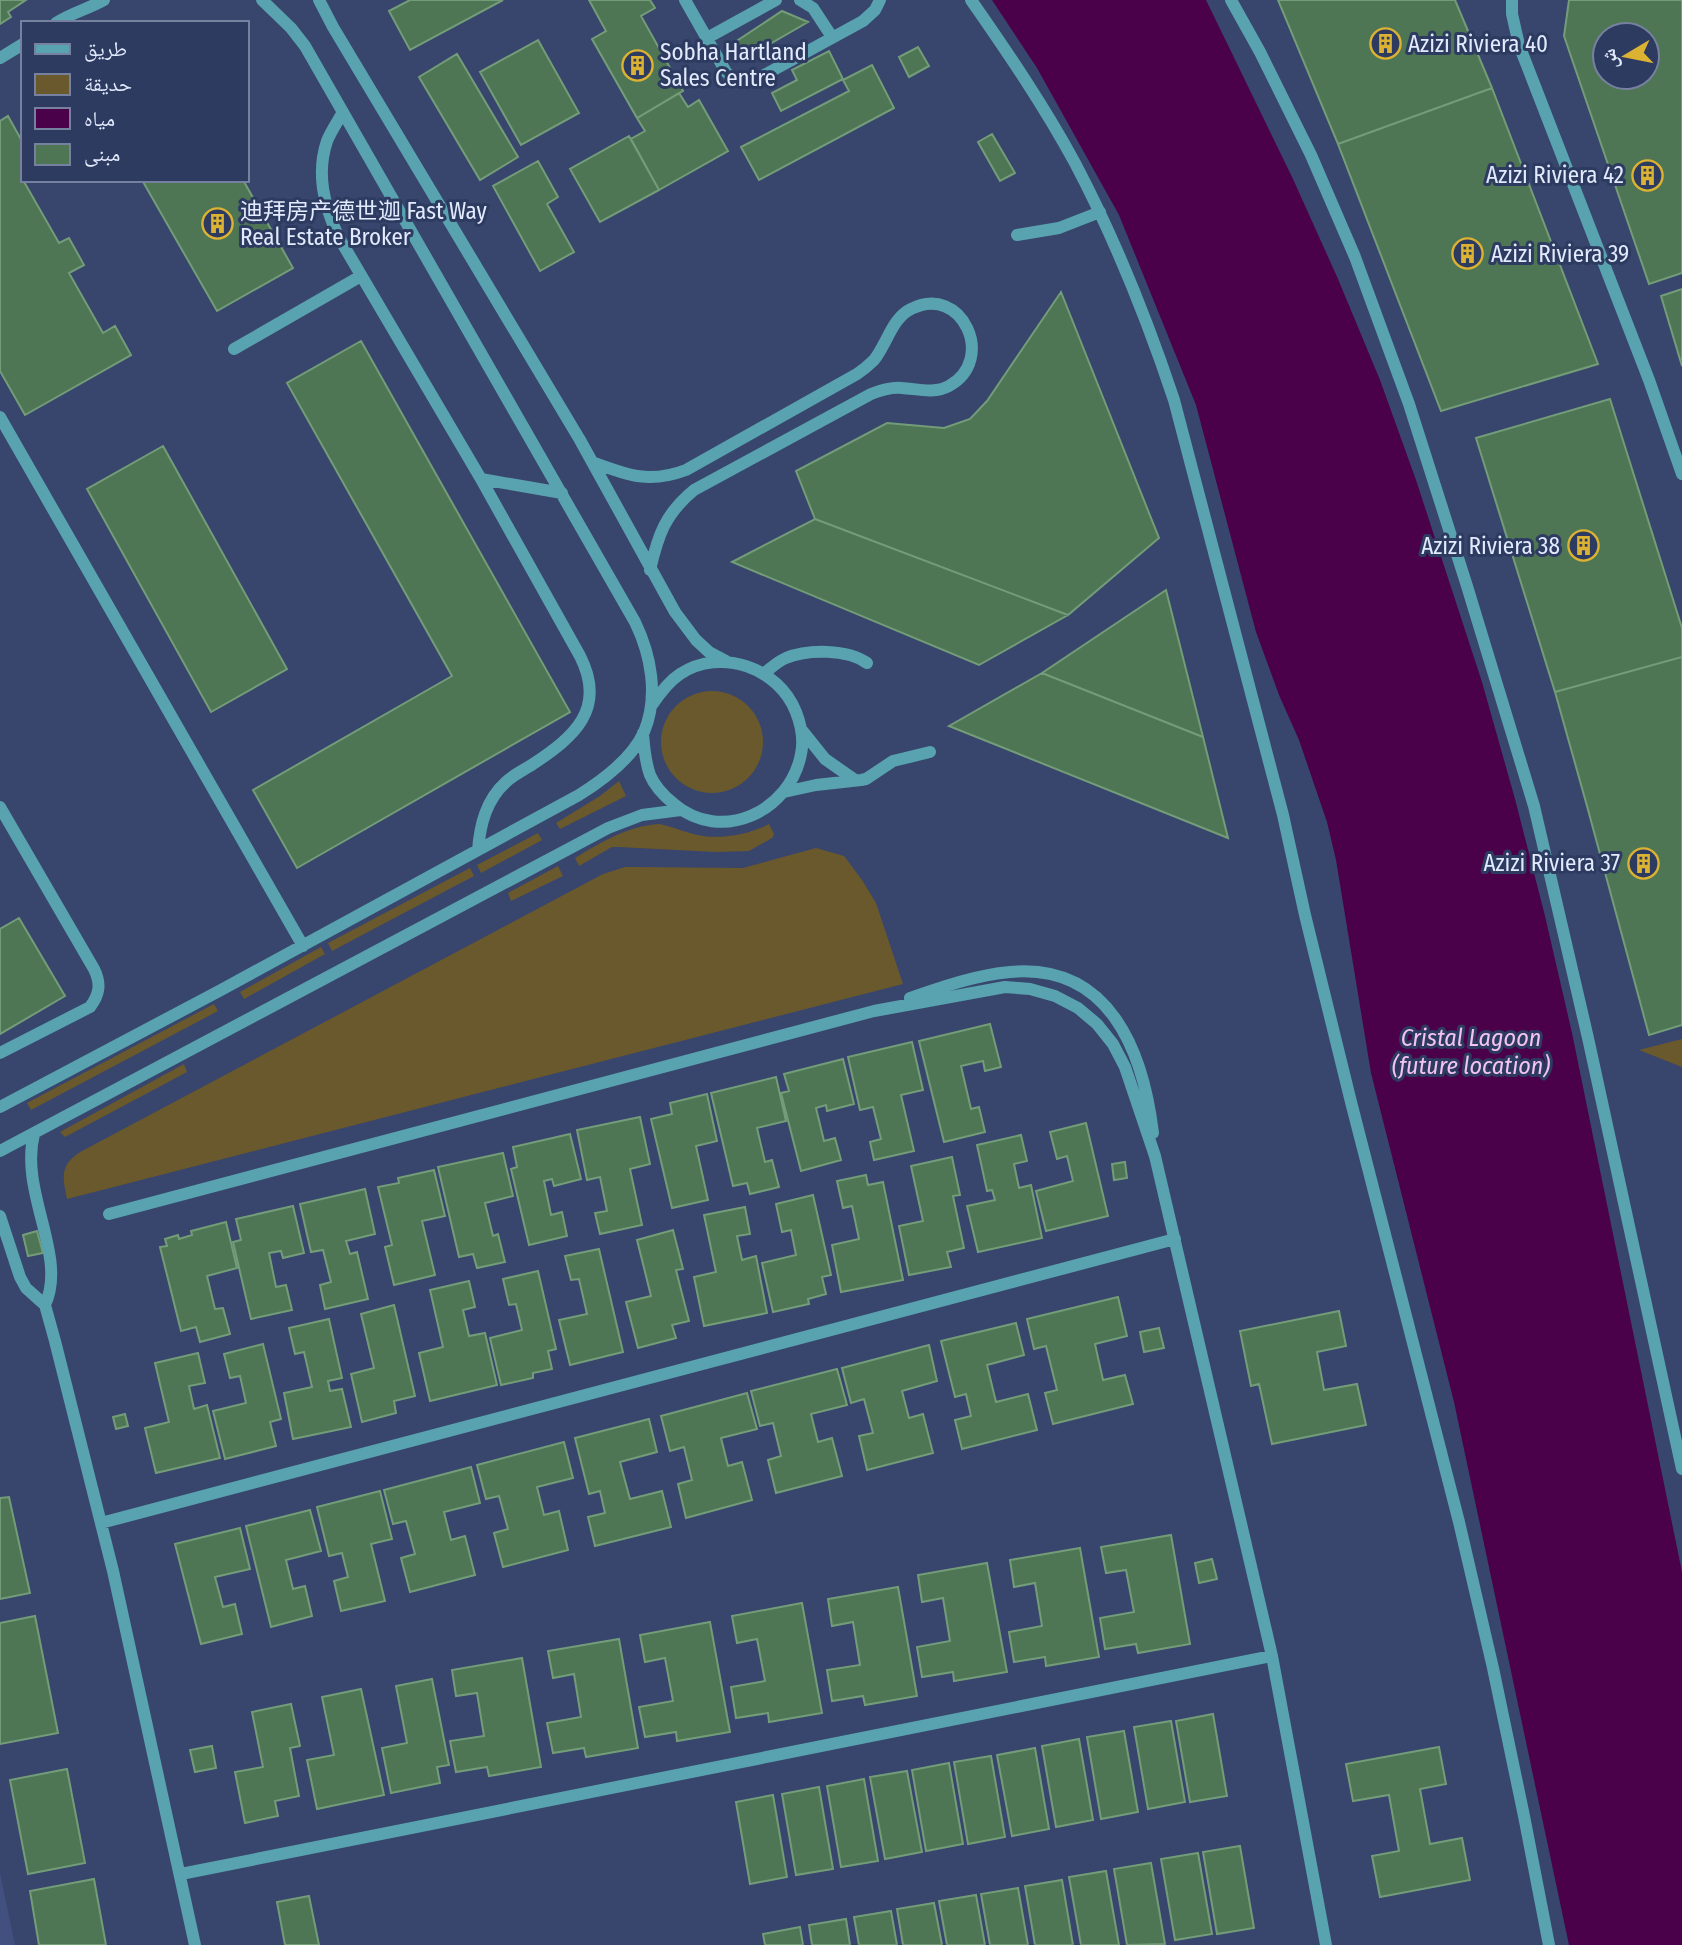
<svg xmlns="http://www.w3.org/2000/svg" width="1682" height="1945" viewBox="0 0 1682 1945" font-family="'Fira Sans Condensed','Noto Naskh Arabic','Noto Sans SC',sans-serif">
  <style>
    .built { fill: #41507e }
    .green { fill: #6a592c }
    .water { fill: #4b004a }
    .building { fill: #4e7655; stroke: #739c79; stroke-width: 2; fill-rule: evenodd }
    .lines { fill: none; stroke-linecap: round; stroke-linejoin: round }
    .minor { stroke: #58a3af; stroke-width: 12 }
    .labels { text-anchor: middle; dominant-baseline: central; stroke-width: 6; stroke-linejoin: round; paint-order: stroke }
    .poi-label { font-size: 23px; fill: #e2eafd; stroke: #2e3b61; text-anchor: start }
    .water-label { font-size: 24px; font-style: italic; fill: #f4c4f0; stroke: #2e3b61 }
  </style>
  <rect width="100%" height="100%" fill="#38456d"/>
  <path class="built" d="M0 1873 15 1945H0Z"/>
  <path class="green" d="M661 742a51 51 0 1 1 102 0a51 51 0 1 1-102 0Z
    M619 781 626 796 560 829 556 823 600 796Z
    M659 824C674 827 689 834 703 836 724 839 751 834 769 824L774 834 772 838 749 851 716 852 618 847H612L579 866 575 858C602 842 627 826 659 824Z
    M538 833 542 840 481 873 477 865Z
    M816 848 844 856 862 880 876 903 903 984 67 1199C62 1176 60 1164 82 1151L603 874 625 867H635L743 868Z
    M558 866 563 876 511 901 508 893Z
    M470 868 474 876 332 951 328 943Z
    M321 947 325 954 244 999 240 992Z
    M214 1004 218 1011 31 1110 27 1103Z
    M1682 1039V1067L1639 1050Z
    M184 1064 187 1072 65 1137 60 1132Z"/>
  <path class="water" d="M992 0H1206L1293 179 1338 279 1380 380 1416 480 1482 682 1515 799 1545 916 1572 1033 1682 1572V1945H1569L1454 1402 1371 1073 1336 860 1327 822 1299 740 1279 695 1256 632 1196 405 1119 215 1037 68Z"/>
  <path class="building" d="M0 0H26L8 12 11 17 0 24Z
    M410 0H503L410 50 389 11Z
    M589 0H650L655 8 641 16 683 91 637 118 592 39 606 31Z
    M1278 0H1455L1492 88 1338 144Z
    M1569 0H1682V273L1649 284 1564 36ZM1605 35H1647V77H1605Z
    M782 11 808 22 751 55 729 46Z
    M538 40 579 113 521 145 480 72Z
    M918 47 929 66 909 77 899 57Z
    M829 51 843 79 781 111 772 93 797 80 792 70Z
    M457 54 518 157 480 180 419 77Z
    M872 65 894 108 759 180 741 147 849 91 843 80Z
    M1492 88 1598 364 1441 411 1338 144Z
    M679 93 688 107 699 100 728 151 659 190 631 139 645 131 637 118Z
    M8 116 23 143V180L59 243 69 238 84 265 69 273 103 333 115 326 131 355 25 415 0 371V121Z
    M992 134 1015 173 1000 181 978 142Z
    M629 136 659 190 600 222 570 169Z
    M538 161 558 197 547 204 574 252 540 271 493 186Z
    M142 180H243L293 268 217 311Z
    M1682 289V366L1661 296Z
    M1061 292 1159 538 1068 615 815 519 796 471 887 423 944 428 970 419 987 401Z
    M361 341 570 712 297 868 253 790 452 676 287 383Z
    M1610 399 1682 628V657L1555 692 1476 438Z
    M163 446 287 669 211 712 87 489Z
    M815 519 1068 615 979 665 732 562Z
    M1166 590 1203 737 1042 673Z
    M1682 657V1025L1649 1035 1587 806 1555 692Z
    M1042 673 1203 737 1228 838 949 726Z
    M19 918 65 996 0 1034V929Z
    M990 1024 1001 1067 985 1071 983 1061 961 1066 971 1109 979 1107 985 1132 944 1142 919 1041Z
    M912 1042 923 1090 901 1095 914 1151 874 1160 870 1142 881 1139 873 1107 860 1110 848 1057Z
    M843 1059 854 1104 827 1111 826 1105 816 1108 824 1141 835 1138 841 1160 801 1171 781 1093 789 1091 784 1074Z
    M776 1077 786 1121 757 1128 765 1162 772 1160 779 1187 750 1194 747 1183 733 1186 711 1093Z
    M707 1094 717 1141 696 1146 708 1200 672 1208 651 1119 672 1114 670 1103Z
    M640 1117 650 1164 630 1169 642 1225 600 1234 595 1213 607 1211 600 1177 587 1180 577 1130Z
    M1086 1123 1108 1216 1046 1231 1036 1191 1073 1181 1067 1156 1057 1159 1050 1132Z
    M570 1134 581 1179 554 1186 552 1179 544 1181 551 1215 562 1212 567 1236 529 1245 511 1169 517 1167 513 1147Z
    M1021 1135 1027 1161 1014 1164 1019 1188 1031 1185 1042 1238 978 1252 967 1206 995 1200 992 1190 987 1191 977 1145Z
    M503 1153 513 1196 485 1203 493 1236 498 1234 505 1262 477 1268 473 1254 459 1257 438 1167Z
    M952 1157 960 1195 953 1196 964 1248 947 1252 951 1267 909 1275 899 1226 923 1221 911 1166Z
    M1125 1162 1127 1178 1114 1180 1112 1164Z
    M434 1170 445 1216 422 1221 435 1275 394 1285 385 1247 392 1245 378 1187 399 1183 398 1178Z
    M866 1175 868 1185 883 1182 903 1280 841 1292 832 1245 859 1239 852 1206 843 1208 837 1181Z
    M365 1189 375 1234 346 1241 350 1254 357 1252 368 1299 325 1309 320 1285 331 1282 323 1250 311 1252 300 1204Z
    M813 1195 831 1275 822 1277 826 1294 808 1299 809 1304 773 1312 762 1263 796 1255 791 1230 782 1232 776 1204Z
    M293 1206 304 1253 283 1258 281 1251 269 1253 276 1287 286 1285 292 1310 251 1319 233 1242 241 1240 236 1219Z
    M745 1207 750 1234 737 1236 742 1260 756 1256 767 1313 704 1326 694 1277 716 1272 704 1215Z
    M226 1222 237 1268 207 1276 215 1309 223 1308 230 1334 200 1342 196 1327 181 1331 160 1247 167 1246 165 1239 178 1235 179 1239 192 1235 191 1231Z
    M673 1230 683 1269 676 1270 689 1321 672 1325 676 1338 638 1348 626 1302 651 1296 637 1240Z
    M37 1231 43 1253 28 1256 23 1235Z
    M599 1249 623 1352 570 1365 559 1320 587 1314 579 1279 571 1280 565 1256Z
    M538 1271 556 1349 548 1351 552 1369 533 1373V1378L501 1385 490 1338 522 1330 516 1304 509 1305 503 1279Z
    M469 1281 475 1307 463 1310 469 1336 485 1333 497 1385 430 1401 419 1353 443 1347 430 1290Z
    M1118 1297 1127 1336 1095 1344 1103 1380 1125 1375 1133 1404 1053 1424 1045 1393 1057 1390 1046 1346 1034 1349 1027 1319Z
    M394 1305 415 1396 394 1401 396 1413 362 1422 351 1374 374 1368 361 1314Z
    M1339 1311 1346 1346 1317 1352 1324 1390 1357 1384 1366 1425 1272 1444 1259 1384 1251 1386 1240 1331Z
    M329 1319 342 1378 328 1381 330 1391 342 1389 351 1427 293 1439 284 1393 312 1387 304 1352 295 1354 289 1328Z
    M1016 1323 1024 1355 987 1365 996 1402 1028 1394 1037 1430 962 1449 955 1420 971 1416 966 1394 955 1397 941 1341Z
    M1159 1328 1164 1348 1144 1352 1140 1332Z
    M263 1344 281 1419 270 1422 276 1446 225 1459 213 1411 246 1403 240 1376 230 1378 224 1354Z
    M929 1345 937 1381 902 1391 909 1418 923 1414 933 1453 867 1470 859 1436 873 1433 864 1399 851 1403 842 1368Z
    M198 1353 205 1383 189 1386 194 1409 207 1405 220 1458 156 1473 145 1428 169 1422 155 1363Z
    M837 1369 847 1405 811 1414 818 1442 832 1438 842 1476 776 1493 768 1460 781 1456 773 1423 760 1426 751 1391Z
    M747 1393 757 1429 721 1438 728 1466 742 1462 752 1500 686 1518 678 1484 692 1480 684 1447 670 1451 661 1416Z
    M125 1414 128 1426 116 1429 113 1417Z
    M649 1419 657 1452 620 1462 630 1499 662 1491 671 1527 595 1546 588 1517 605 1513 600 1491 589 1494 575 1438Z
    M564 1442 573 1478 537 1487 544 1515 559 1511 568 1550 503 1567 494 1533 508 1529 499 1496 486 1499 477 1465Z
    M471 1467 480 1503 444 1512 451 1540 465 1536 475 1575 410 1592 401 1558 415 1554 406 1521 393 1524 384 1490Z
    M380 1491 392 1539 371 1544 385 1601 341 1611 334 1581 348 1577 342 1553 329 1556 317 1507Z
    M9 1497 30 1593 0 1599V1498Z
    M310 1510 321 1551 286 1560 293 1589 305 1586 312 1616 271 1627 246 1526Z
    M240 1528 250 1569 215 1577 223 1607 235 1604 242 1634 201 1644 175 1544Z
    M1171 1535 1190 1644 1138 1653 1136 1644 1105 1649 1100 1618 1134 1612 1126 1570 1106 1573 1101 1547Z
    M1080 1548 1099 1657 1046 1666 1045 1657 1014 1662 1009 1632 1042 1626 1035 1583 1014 1587 1010 1560Z
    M1212 1559 1217 1579 1199 1583 1195 1563Z
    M987 1563 1007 1672 954 1681 953 1672 922 1677 917 1647 950 1641 943 1598 922 1602 918 1575Z
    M898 1587 917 1696 865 1705 863 1696 832 1701 827 1670 860 1665 853 1622 832 1626 828 1599Z
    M802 1603 822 1713 769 1722 768 1713 736 1718 731 1687 765 1681 757 1639 737 1643 732 1616Z
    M35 1616 58 1733 0 1744V1623Z
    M710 1622 730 1732 677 1741 676 1732 645 1737 639 1707 673 1701 665 1658 645 1662 640 1635Z
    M619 1639 638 1748 586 1757 584 1748 553 1753 547 1723 581 1717 574 1674 553 1678 548 1651Z
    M522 1658 541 1767 489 1776 487 1767 456 1772 450 1741 484 1736 477 1693 456 1696 452 1670Z
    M432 1679 449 1765 437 1767 440 1783 391 1793 382 1748 407 1743 396 1686Z
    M361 1689 384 1795 317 1809 307 1760 334 1755 322 1697Z
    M291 1704 300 1746 290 1748 299 1796 275 1801 278 1816 245 1823 235 1772 263 1767 252 1712Z
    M1213 1714 1227 1796 1190 1802 1176 1721Z
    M1171 1721 1185 1802 1148 1809 1134 1727Z
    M1124 1731 1138 1812 1101 1819 1087 1737Z
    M1079 1739 1093 1820 1056 1827 1042 1746Z
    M212 1746 216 1768 195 1772 190 1750Z
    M1439 1747 1446 1784 1420 1789 1430 1844 1462 1838 1470 1880 1380 1897 1372 1856 1399 1851 1389 1795 1353 1801 1346 1764Z
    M1035 1748 1049 1829 1012 1836 997 1755Z
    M991 1756 1005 1837 968 1844 954 1762Z
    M949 1763 963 1844 926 1851 912 1770Z
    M67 1769 85 1863 28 1874 10 1780Z
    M907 1771 922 1852 885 1859 870 1777Z
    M864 1779 878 1861 841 1867 827 1786Z
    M819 1787 833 1869 796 1875 782 1794Z
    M773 1795 787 1877 750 1884 736 1802Z
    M1240 1846 1254 1928 1217 1934 1203 1852Z
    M1198 1853 1212 1934 1175 1940 1161 1859Z
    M1151 1863 1165 1944 1127 1945 1114 1869Z
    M1106 1871 1119 1945H1081L1069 1877Z
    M94 1879 106 1945H39L30 1891Z
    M1062 1880 1073 1945H1035L1025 1886Z
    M1018 1888 1028 1945H990L981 1894Z
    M976 1895 985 1945H947L939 1901Z
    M309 1896 319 1945H285L277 1902Z
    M934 1903 942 1945H903L897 1909Z
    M891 1911 897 1945H859L854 1917Z
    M846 1919 850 1945H812L809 1925Z
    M800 1927 803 1945H765L763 1934Z"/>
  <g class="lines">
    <path class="minor" d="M319 0 333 27 580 440 675 612 696 640 709 652 726 661
      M685 0 726 72C735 82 744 84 757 79L863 21 875 10 880 0
      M800 0 813 8 832 37
      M971 0C1008 53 1044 106 1075 163 1115 239 1147 319 1174 400L1283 815 1305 915 1351 1102 1459 1522 1493 1668 1524 1816 1549 1945
      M1231 0 1260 52 1311 155 1355 257 1409 404 1467 586 1534 806 1588 1038 1682 1469
      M1512 0V14L1519 45 1649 380 1682 474
      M56 23C71 13 88 9 104 0
      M707 38 776 0
      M0 58 23 44
      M343 112C338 121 331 131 327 141 316 174 324 205 338 236L481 479 580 656C607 709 574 737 533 764 524 770 513 775 506 782 486 800 480 825 478 850
      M1017 235 1059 228 1100 212
      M234 349 361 276
      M0 417 303 946
      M592 462C627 475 649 484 686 470L857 374C863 370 869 365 874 360 887 344 892 318 911 309 962 283 997 360 949 386 934 394 918 389 902 388 891 387 881 390 871 394L694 490C665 514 658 535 650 570
      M481 479 562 493
      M763 674C770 669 778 661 786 658 808 649 847 649 867 663
      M801 729 825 759 855 780
      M643 733C644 748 645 761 650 775 655 787 664 796 674 804 721 844 790 812 801 754 804 740 801 725 796 712 779 668 721 647 680 674 668 682 660 693 652 705
      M784 792 816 785 861 780 866 779 893 761 930 752
      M0 807 94 969C101 983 100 994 90 1007L0 1053
      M910 998C942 987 976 975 1010 972 1109 963 1143 1050 1153 1133
      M0 1107 221 990 579 795C603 780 632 759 644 732 659 696 651 655 635 622L305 46 291 28 262 0
      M34 1134C19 1192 68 1256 45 1305
      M0 1151 608 828 642 815 681 810
      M109 1214 874 1011 1005 987 1030 989 1055 996 1078 1008 1097 1024 1113 1044 1125 1067 1155 1156 1272 1656 1326 1945
      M0 1216 20 1277 26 1288 45 1305 55 1341 113 1571 195 1945
      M101 1523 1175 1239
      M181 1874 1272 1656"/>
  </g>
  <defs>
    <symbol id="building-ring" viewBox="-11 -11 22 22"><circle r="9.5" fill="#2e3b61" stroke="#dcb233" stroke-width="1.5"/><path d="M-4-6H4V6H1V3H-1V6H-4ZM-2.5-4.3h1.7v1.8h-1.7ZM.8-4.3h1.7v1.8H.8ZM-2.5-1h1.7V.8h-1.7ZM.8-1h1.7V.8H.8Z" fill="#dcb233"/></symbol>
  </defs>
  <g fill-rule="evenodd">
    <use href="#building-ring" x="1368" y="26" width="35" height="35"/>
    <use href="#building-ring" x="620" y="48" width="35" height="35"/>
    <use href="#building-ring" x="1630" y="158" width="35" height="35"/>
    <use href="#building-ring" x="200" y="206" width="35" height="35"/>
    <use href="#building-ring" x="1450" y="236" width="35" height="35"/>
    <use href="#building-ring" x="1566" y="528" width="35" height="35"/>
    <use href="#building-ring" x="1626" y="846" width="35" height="35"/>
  </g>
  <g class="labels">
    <g class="poi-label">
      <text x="1408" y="44">Azizi Riviera 40</text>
      <text x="660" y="52">Sobha Hartland<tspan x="660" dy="26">Sales Centre</tspan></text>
      <text x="1624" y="175" text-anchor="end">Azizi Riviera 42</text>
      <text x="240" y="211">迪拜房产德世迦 Fast Way<tspan x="240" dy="26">Real Estate Broker</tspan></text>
      <text x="1491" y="254">Azizi Riviera 39</text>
      <text x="1560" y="546" text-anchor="end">Azizi Riviera 38</text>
      <text x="1620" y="863" text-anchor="end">Azizi Riviera 37</text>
    </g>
    <g class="water-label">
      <text x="1471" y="1038">Cristal Lagoon<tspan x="1471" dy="28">(future location)</tspan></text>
    </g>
  </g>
  <rect x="21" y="21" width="228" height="161" fill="#2e3b61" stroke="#76819f" stroke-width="2"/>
  <rect x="35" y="44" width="35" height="10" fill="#58a3af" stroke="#76819f" stroke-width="2"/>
  <text x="84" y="56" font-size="21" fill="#e2eafd">طريق</text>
  <rect x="35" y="74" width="35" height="21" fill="#6a592c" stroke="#76819f" stroke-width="2"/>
  <text x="84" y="91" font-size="21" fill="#e2eafd">حديقة</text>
  <rect x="35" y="108" width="35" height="21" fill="#4b004a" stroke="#76819f" stroke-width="2"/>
  <text x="84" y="126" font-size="21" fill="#e2eafd">مياه</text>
  <rect x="35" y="144" width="35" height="21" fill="#4e7655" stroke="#76819f" stroke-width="2"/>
  <text x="84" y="161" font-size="21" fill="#e2eafd">مبنى</text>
  <g transform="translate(1626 56) rotate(260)"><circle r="33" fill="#2e3b61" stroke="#76819f" stroke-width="2"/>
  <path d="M0-5L12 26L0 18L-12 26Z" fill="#dcb233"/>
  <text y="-10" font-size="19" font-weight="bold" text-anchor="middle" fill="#e2eafd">ش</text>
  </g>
</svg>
